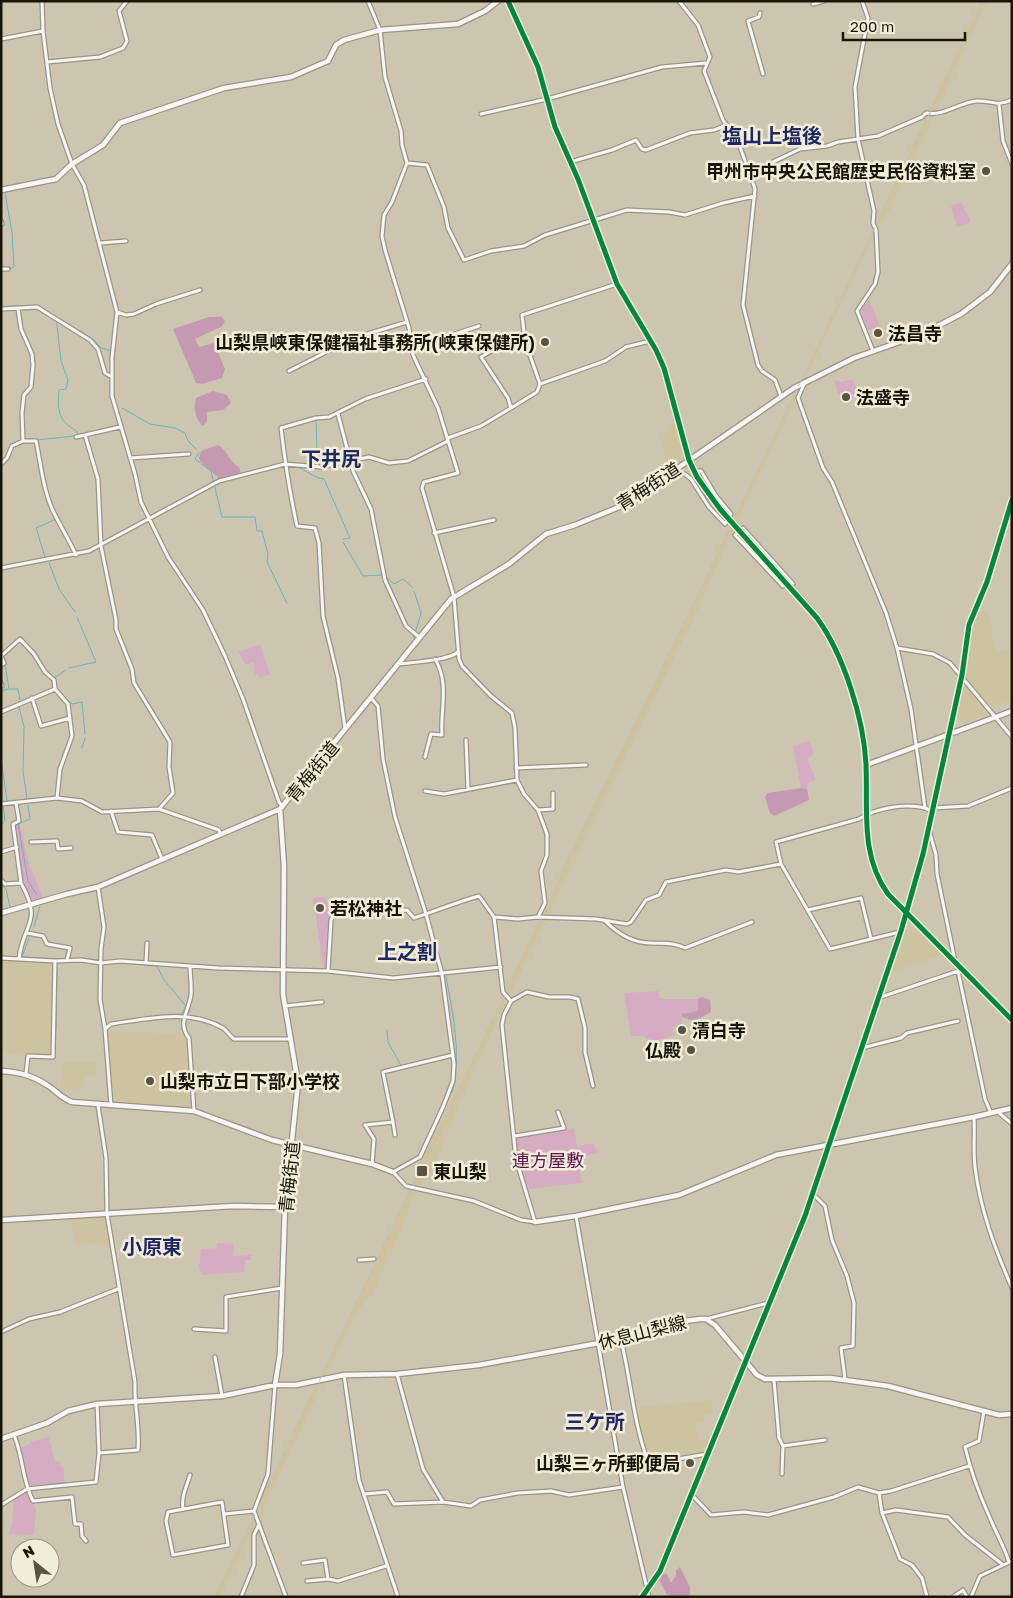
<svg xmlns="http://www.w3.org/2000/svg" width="1013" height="1598" viewBox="0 0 1013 1598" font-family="'Golos Text','Noto Sans JP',sans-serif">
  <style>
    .built { fill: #cec3a1 }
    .green { fill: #d5acc2 }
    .forest { fill: #c699b3 }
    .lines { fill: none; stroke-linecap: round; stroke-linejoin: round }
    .stream { stroke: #69b4be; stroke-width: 1 }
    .street-casing { stroke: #999484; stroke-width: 5.5 }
    .secondary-casing { stroke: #999484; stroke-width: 7 }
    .street { stroke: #f7f6f3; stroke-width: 3 }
    .secondary { stroke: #f7f6f3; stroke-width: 4.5 }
    .rail { stroke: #c1bfba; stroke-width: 1; stroke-dasharray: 8 4; stroke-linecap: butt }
    .secondary-bridge-casing { stroke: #999484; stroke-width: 7; stroke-linecap: butt }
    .secondary-bridge { stroke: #f7f6f3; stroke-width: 4.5 }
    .cycleway-casing { stroke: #f2edd9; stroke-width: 8 }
    .cycleway { stroke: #00873e; stroke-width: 5 }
    .poi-dot { fill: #585342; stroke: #f2edd9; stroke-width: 2 }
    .labels { text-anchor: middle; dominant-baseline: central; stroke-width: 5; stroke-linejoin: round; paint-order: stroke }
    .poi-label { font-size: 18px; font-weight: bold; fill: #191507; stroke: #f2edd9; text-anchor: start }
    .street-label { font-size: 18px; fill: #191507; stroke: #f2edd9 }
    .park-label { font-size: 18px; fill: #591351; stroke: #f2edd9 }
    .quarter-label { font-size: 20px; font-weight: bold; fill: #202861; stroke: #f2edd9 }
  </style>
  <rect width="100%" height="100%" fill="#ccc6b1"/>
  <path class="built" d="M980 1H988L890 210 873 239 737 522 698 610 506 1003 458 1107 427 1182 423 1180 408 1206 410 1208 372 1297 369 1296 353 1320 221 1597H214L413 1183 414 1175 502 999 566 861 695 599 855 268Z
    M676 423 682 456 679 462 672 468 665 458 661 441 669 424Z
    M989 611 995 652 1012 649V701L991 706 964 675 971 625 977 612Z
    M963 681 991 713 965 723 955 714Z
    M911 929 918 932 941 955 890 973 904 933Z
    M1 958 55 961 53 1057 1 1054Z
    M108 1031 184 1034 187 1038 190 1108 115 1103 109 1061Z
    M95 1062 98 1075 84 1077 85 1088 66 1090 60 1088 63 1063Z
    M107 1214 112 1245 87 1244 77 1247 69 1216Z
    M712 1400 713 1414 703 1415 705 1421 694 1423 700 1440H710L704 1454 650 1462 643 1444 638 1407Z"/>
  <path class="green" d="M961 202 971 222 957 227 951 206Z
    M869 300 880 325 869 331 861 311Z
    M853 379 860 397 852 399 850 392 838 394 834 380 841 382Z
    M260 645 270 674 259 678 258 674 255 675 253 662 246 665 238 652Z
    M809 741 813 751 812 756 807 758 816 780 807 783V789L801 788 793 746Z
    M19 821 29 864 43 898 31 901 21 883 13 824Z
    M324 897 334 914 331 920 328 971H324L313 898Z
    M658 991 660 999H698V1011L682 1014V1024L672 1027 674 1036 651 1042 643 1036H631L624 993Z
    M574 1128 577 1146 593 1143 598 1153 577 1158 582 1183 527 1189 518 1159 516 1138Z
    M217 1243 234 1244 233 1256 251 1255V1260H245L244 1272 203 1275 199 1268 201 1249 216 1250Z
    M49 1437 55 1462 59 1461 61 1466 63 1467 65 1484 29 1490 19 1448 30 1444V1442Z
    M27 1492 36 1509 34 1535 8 1534 12 1525 14 1498Z"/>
  <path class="forest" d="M209 317H222L225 322 221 327 195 339 199 347 214 343 225 369 222 378 202 384 196 383 173 329Z
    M213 391 227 395 231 403 223 410 207 412V422L203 426C195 419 193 408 196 398Z
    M218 445C227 449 229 462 239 467L241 473 219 478 200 461 199 458 201 451Z
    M801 788 807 789 809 800 774 816 770 813 765 797 767 793Z
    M702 997 710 1000 711 1012 694 1021 682 1017V1014L698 1011V999Z
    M680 1567 690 1587V1597H668L659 1580 662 1574H667L671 1583 676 1575V1570Z"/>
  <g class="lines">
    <path class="stream" d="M5 192 12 233 14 267 9 269
      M1 287V293
      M13 307H21
      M40 307 93 339 101 348 112 351
      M56 316 61 361 68 380 66 389 59 390C58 404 57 417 69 426 74 430 76 429 78 434
      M122 408 150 424 175 428 185 433 188 441 196 449
      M316 420 317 452 320 466
      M36 440 75 436
      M199 453 195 459 211 471 222 517H255L257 531H262L268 554 267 562 287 603
      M37 454 40 471
      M220 482C241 477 275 463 296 467 306 469 313 478 324 479L350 538 343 539
      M343 542 363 576 381 575
      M45 557 36 528 54 520V516
      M49 563 59 589 75 612
      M386 577 394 584 403 579 413 588
      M414 591 421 613 416 630
      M412 634 415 639
      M5 664 9 689H18L20 700
      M69 668 96 662 77 617
      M54 678 66 670
      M1 691 8 689
      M60 693 72 704 82 702 85 734
      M20 705 19 707 24 727 23 771 27 799
      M82 748 85 738
      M1 758 7 801
      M28 805 30 819 18 824 28 881 37 895
      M1 825 5 821 3 806
      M1 883 6 889 10 907
      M34 927 40 906
      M29 938 22 957 64 959
      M1 956 17 957
      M88 959 98 960
      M124 963 157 966 164 980 191 1012
      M446 977C453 1013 462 1057 452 1093
      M183 1023 181 1014 186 1006
      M387 1030 388 1042 403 1069 388 1073
      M56 1031 57 963"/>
    <defs>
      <path id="street" d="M42 1 43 31 50 88 58 124 72 164 84 185 117 312 112 358V396L135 474 141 502 168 557 203 610 225 656 243 699 279 802 283 807
        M368 1 380 30 385 77 401 131 402 145 407 163 392 202 384 215 382 236 385 250 409 328 413 355 438 408 458 473 424 482 422 488 454 597 459 659 462 666 491 696 512 713 515 728 517 780 524 794 538 810 547 834V855L541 871 545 903 538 917
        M679 1 698 25 710 57 704 71 723 120 738 141 755 189 743 305 758 365 762 371 775 380 781 396
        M862 1 868 18 855 87 858 139 874 211 873 223 876 230 878 272 875 284 857 311 873 351
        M813 4 824 1
        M760 13 759 17 748 21 763 74
        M1 39 43 31
        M47 62 100 57 123 48 127 41 119 11 127 1
        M999 104 1003 141 1012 164
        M481 114 547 99 662 67 706 63
        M570 162 612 150 636 140 642 149 646 150 690 133 714 130 727 125
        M407 163 427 165 444 207 448 228 464 260 491 251 524 246 545 235 627 210 669 212 685 215 723 203 755 196
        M750 173 800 149 827 146 838 142 878 136 922 117 926 113C945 116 958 103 976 101 992 100 994 107 1012 100
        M1 221 2 224
        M100 243 126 241
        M1 269H8
        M1 309 37 307 90 340 98 349 105 373 112 377
        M18 309 21 329 32 354 33 365 31 387 24 395 22 413 23 441
        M117 312 126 315 134 314 156 304 200 290
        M412 348 479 326
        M493 350 481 357 508 398 511 408 537 392 540 384 525 341 522 315 617 284
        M289 371 354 338 407 322
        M805 382 798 398 823 468 832 482 886 613 897 648 911 709 925 808 932 811
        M540 384 605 361 626 347 650 341
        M338 414 353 471 371 509 385 580 406 626 419 637
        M85 435 120 427
        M76 437 85 435 98 479 101 546 116 620V629L132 669 134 683 170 742 169 767 173 793 159 809
        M448 438 481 426 511 408
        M130 458 189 454
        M1 464 7 458 12 446 23 441H36C41 464 43 491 54 513 61 527 69 540 76 555
        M671 473 685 474 691 479 709 507 725 524 731 514 716 496 701 471H695
        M434 533 494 520
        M1 568 89 551 219 481 285 464 321 467 369 457 389 463 408 461 448 441
        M783 586 735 535 743 528 793 584
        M897 648 933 654 950 663 1012 737
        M399 664C413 662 447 661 458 652
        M1 665 4 663 1 656 20 639 34 654 45 672 54 680 55 689 68 704 72 736 60 769 57 798
        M1 683 2 686
        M32 698 41 726 70 718
        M1 712 55 689
        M345 728 338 678 323 616 319 543 315 528 297 526C290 494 285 462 281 428L316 418 329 417 365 399 426 379
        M466 740 468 789
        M425 757 431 734 442 735C440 709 450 684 435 659
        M516 768 586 765
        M425 791 444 794 517 780
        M16 803 19 821 13 824 21 883
        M1 804 57 798 82 801 102 812 159 809 219 830 220 834
        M933 808 968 806 1012 788
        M538 810 553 809V793
        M111 811 118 832 152 835 162 859
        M929 830 936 855 937 874 955 961
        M31 842 57 841 58 849 71 848
        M1 852 17 847
        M1 880 5 884 21 883C43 923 24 921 19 958
        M98 887 104 927 101 949 100 999 105 1029 111 1105
        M808 910 861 898 871 939
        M494 917 518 919 538 917 596 919 627 924 631 922 646 900 659 895 666 882 726 870 738 872 781 864
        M604 920C616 932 632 943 650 943 664 944 672 942 685 948L752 922
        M900 932 830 949 781 864 776 842 859 819C876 808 905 803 925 808
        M27 933 43 936 47 944 70 948 67 960
        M1 958 55 961 81 960 101 963 120 961 218 968 328 971 393 978 501 967
        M146 963 147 943
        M190 966C190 975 192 986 191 995 189 1010 177 1024 189 1038L194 1111
        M960 968 958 971 985 1099 991 1113
        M328 971 331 920 334 914 407 910 414 918C436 911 457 902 479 896L494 917 503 992 511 1001 504 1015 502 1025 516 1159 535 1222 521 1220 474 1201 406 1186 393 1172 420 1157 443 1107 453 1081 454 1064 442 974 426 914 395 817 383 759 378 706 371 698
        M878 998 958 971
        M511 1001 527 992 549 997H570L578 999 585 1028V1052L593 1086
        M285 1006 322 1002
        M105 1029 111 1024C148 1019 188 1008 223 1028 227 1031 230 1036 234 1039H290
        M862 1048 901 1038 907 1033 958 1021
        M26 1074 28 1056 53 1057 55 961
        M98 1105 106 1158 107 1214 135 1382C134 1405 140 1427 138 1450L99 1453
        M998 1112 1012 1124
        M974 1117C975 1134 973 1150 975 1167 980 1209 995 1249 1012 1288
        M393 1122 383 1072 453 1055
        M515 1136 564 1128 558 1112
        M372 1164 374 1139 365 1125 393 1122 395 1135
        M813 1194 825 1206 832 1240 847 1276 854 1303 853 1346 841 1348 845 1379
        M576 1216 623 1487 649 1597
        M359 1260 374 1259
        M706 1319 768 1303
        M194 1329 226 1331V1297L282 1288
        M1 1332 29 1319 60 1312 118 1289
        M620 1336C631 1378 633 1424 649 1464
        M215 1357 222 1396
        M397 1374 423 1469 443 1502
        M344 1375 359 1480 398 1597
        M774 1380 779 1438 783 1446 782 1474
        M275 1385 268 1474 254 1511 286 1597
        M984 1411 979 1441 965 1447C971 1472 980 1496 990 1518 996 1533 1004 1546 1009 1562
        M14 1435C23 1456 22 1480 33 1501L72 1497 75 1524H81L82 1536 86 1541
        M783 1446 825 1440
        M620 1466 649 1464 707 1454
        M879 1493 882 1513 900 1559 912 1565 922 1578 927 1597
        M365 1494 387 1492 394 1504 443 1502 471 1506 480 1500 518 1493 551 1491 569 1495 623 1487
        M692 1495 711 1515 744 1512 768 1515 834 1497 858 1487 879 1493 891 1491 969 1466
        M222 1502 228 1545 173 1555 166 1521 168 1512Z
        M1 1505 27 1489 96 1482 99 1453 97 1404
        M183 1509C181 1496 187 1486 190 1475
        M882 1513 896 1510 948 1517 965 1535 1002 1564
        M224 1514 254 1511
        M303 1563 325 1560 328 1579
        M307 1581 328 1579 338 1581 386 1566
        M241 1597 254 1565V1535L259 1524
        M953 1597 963 1590 967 1597
        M971 1597 980 1576 1012 1561"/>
      <path id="secondary" d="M508 1 538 67 555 127 578 179 617 284 656 350 664 368 689 460 709 496
        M1 190 56 179 72 164 103 145 120 123 224 88 291 77 328 61 336 45 344 40 380 30 458 24 485 11 498 1
        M792 589C805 603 818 617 828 634 847 666 864 727 866 765 868 810 860 855 888 894L1012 1020
        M866 765 1012 711
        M1 913 67 894 98 887 280 809
        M1 1071C20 1072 34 1076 50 1087 58 1093 63 1099 72 1102L194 1111 272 1140 372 1164 393 1172
        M1 1220 234 1206 285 1207
        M535 1222 576 1216 679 1195 776 1155 974 1117 1012 1108
        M275 1385 280 1354 285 1207 298 1083 283 994 284 866 280 809 451 599 509 564 546 534 575 525 624 505 794 388 854 358 922 334 961 314 990 292 1012 264
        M1 1439 47 1423 68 1411 97 1404 222 1396 275 1385H296L344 1375 397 1374 479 1365 599 1343 663 1324 700 1319H706L715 1325 757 1375 765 1379 830 1378 888 1386 999 1415 1012 1414
        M642 1597 660 1571 805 1216 901 931 923 854 962 675 969 625 987 582 1012 500"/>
    </defs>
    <use href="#street" class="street-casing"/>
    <use href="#secondary" class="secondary-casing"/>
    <use href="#street" class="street"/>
    <use href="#secondary" class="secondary"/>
    <path class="rail" d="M215 1597 984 1"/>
    <defs>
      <path id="secondary-bridge" d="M709 496 792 589"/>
    </defs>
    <use href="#secondary-bridge" class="secondary-bridge-casing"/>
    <use href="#secondary-bridge" class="secondary-bridge"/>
    <defs>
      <path id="cycleway" d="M508 1 538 67 555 127 578 179 617 284 656 350 664 368 689 460 697 477 720 509 817 618C844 655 864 720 866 765 868 810 860 855 888 894L1012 1020
        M642 1597 660 1571 805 1216 901 931 923 854 962 675 969 625 987 582 1012 500"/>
    </defs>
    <use href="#cycleway" class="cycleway-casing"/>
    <use href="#cycleway" class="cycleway"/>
  </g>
  <g class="poi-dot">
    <circle cx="986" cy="171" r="5"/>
    <circle cx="878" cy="333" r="5"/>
    <circle cx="545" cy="342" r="5"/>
    <circle cx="846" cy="397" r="5"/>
    <circle cx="320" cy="908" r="5"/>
    <circle cx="682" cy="1030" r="5"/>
    <circle cx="691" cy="1050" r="5"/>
    <circle cx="150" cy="1081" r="5"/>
    <rect x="416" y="1165" width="12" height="12" rx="2.5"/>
    <circle cx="690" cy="1463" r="5"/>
  </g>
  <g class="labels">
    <g class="poi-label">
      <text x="976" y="171" text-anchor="end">甲州市中央公民館歴史民俗資料室</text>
      <text x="888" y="333">法昌寺</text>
      <text x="535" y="342" text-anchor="end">山梨県峡東保健福祉事務所(峡東保健所)</text>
      <text x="856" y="397">法盛寺</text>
      <text x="330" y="908">若松神社</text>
      <text x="692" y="1030">清白寺</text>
      <text x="681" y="1050" text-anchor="end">仏殿</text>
      <text x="160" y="1081">山梨市立日下部小学校</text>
      <text x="433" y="1171">東山梨</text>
      <text x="680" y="1463" text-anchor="end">山梨三ヶ所郵便局</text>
    </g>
    <g class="street-label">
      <text transform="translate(648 486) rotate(-33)">青梅街道</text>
      <text transform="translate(312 771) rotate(-51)">青梅街道</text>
      <text transform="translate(289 1177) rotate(-84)">青梅街道</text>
      <text transform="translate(642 1332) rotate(-14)">休息山梨線</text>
    </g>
    <g class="park-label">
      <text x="548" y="1160">連方屋敷</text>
    </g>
    <g class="quarter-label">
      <text x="772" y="135">塩山上塩後</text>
      <text x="331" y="458">下井尻</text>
      <text x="407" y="951">上之割</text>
      <text x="152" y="1246">小原東</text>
      <text x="595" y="1421">三ケ所</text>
    </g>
  </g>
  <rect width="1013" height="1598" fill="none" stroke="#191507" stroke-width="5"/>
  <g transform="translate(35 1563) rotate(330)"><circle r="24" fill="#f2edd9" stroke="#9b9785"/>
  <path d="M0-4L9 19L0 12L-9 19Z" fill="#585342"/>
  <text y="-8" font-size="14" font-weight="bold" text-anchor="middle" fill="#191507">N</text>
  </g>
  <path d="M843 32v8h122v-8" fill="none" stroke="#191507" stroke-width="2.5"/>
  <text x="850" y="32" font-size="15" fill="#191507" stroke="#f2edd9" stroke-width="4" paint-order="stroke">200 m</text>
</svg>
